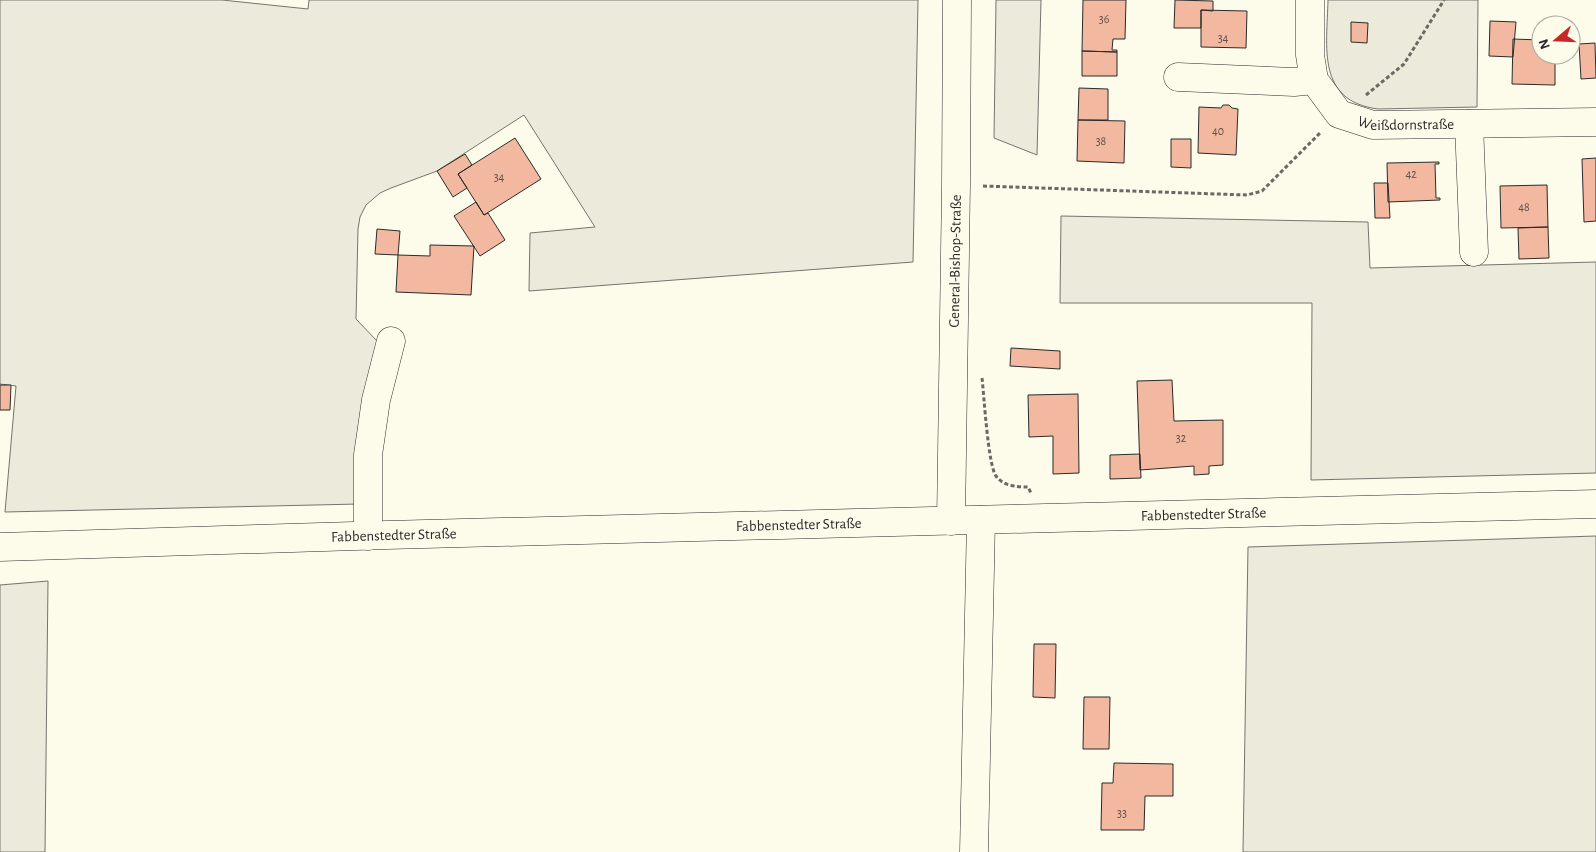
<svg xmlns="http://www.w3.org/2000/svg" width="1596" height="852" viewBox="0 0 1596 852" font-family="'Alegreya Sans',sans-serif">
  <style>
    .green { fill: #ecebdb; stroke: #74746e }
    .building { fill: #f2b8a0; stroke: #2b2b2b }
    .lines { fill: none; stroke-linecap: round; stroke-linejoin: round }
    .minor-casing { stroke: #2b2b2b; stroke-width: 29 }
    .path { stroke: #6a6964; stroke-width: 3; stroke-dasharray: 4 2.5; stroke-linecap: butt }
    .minor { stroke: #fdfbea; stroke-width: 28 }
    .labels { text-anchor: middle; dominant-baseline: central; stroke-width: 4; stroke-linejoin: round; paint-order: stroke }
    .number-label { font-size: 12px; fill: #5d4e48 }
    .street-label { font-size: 15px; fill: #2b2b2b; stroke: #fdfbea }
  </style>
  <rect width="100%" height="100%" fill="#fdfbea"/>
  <path class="green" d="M0 0H222L308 9 309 0H918L913 262 529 291 530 233 595 227 524 115 437 171 391 188 380 193 366 205 360 217 358 229 356 319 378 342 359 504 5 512 16 386 0 384Z
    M996 0H1041L1037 155 994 138Z
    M1328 0H1478L1477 107 1378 109C1316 101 1327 47 1328 0Z
    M1061 216 1368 222 1370 268 1596 262V473L1311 480 1312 303H1060Z
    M1596 536V852H1243L1248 547Z
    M48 581 45 852H0V585Z"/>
  <path class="building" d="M1083 0H1126L1125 39H1113L1112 50H1117V52L1082 51Z
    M1175 0 1213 1V11L1201 10V28H1174Z
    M1201 10 1247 11 1246 48 1201 47Z
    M1490 21 1516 22 1513 57 1489 56Z
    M1351 22 1368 23 1367 43 1351 42Z
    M1513 39 1541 40V55H1555V85L1512 84Z
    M1595 43 1596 78 1581 79 1579 44Z
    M1082 51 1117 52V76H1082Z
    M1079 88 1108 89V120H1078Z
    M1223 105H1229L1232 108 1238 109 1236 155 1198 153 1199 107 1221 108Z
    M1078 120 1125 121 1124 163 1077 161Z
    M515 138 541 179 484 215 458 174Z
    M1171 139H1191V168L1171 167Z
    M465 154 472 165 458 174 467 188 453 197 437 171Z
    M1596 158V221L1584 222 1582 159Z
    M1439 162V164H1435L1436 198H1440V200L1388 202 1387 163Z
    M1374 183H1388L1390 218H1375Z
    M1547 185 1548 227 1501 228 1500 186Z
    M476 202 484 215 488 213 505 240 480 256 454 216Z
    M1548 227 1549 258 1519 259 1518 228Z
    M377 229 400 231 398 255 375 254Z
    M430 245 474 246 471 295 396 292 398 255 430 256Z
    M1011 348 1060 351V369L1010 366Z
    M1172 380 1174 421 1223 420V465L1209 466V474L1194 475V466L1140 470 1137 381Z
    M0 385H11L10 410H0Z
    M1078 394 1079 473 1053 474V436L1029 437 1028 395Z
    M1140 454 1141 478 1110 479V455Z
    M1034 644H1056L1055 698 1033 697Z
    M1084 697H1110L1109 749H1083Z
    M1114 763 1173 764V796H1145L1144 830H1101L1102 783H1113Z"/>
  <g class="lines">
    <defs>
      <g id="minor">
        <path id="s1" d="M1310 0V55L1314 80 1339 114 1373 125 1596 122"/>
        <path d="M1178 77 1294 82 1314 80"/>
        <path d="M1469 124 1474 252"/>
        <path id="s2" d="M951 521 956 185 957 0"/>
        <path d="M368 536V455L376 400 391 341"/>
        <path id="s3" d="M0 547 387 535 1596 504"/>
        <path d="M974 852 981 520"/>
      </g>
    </defs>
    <use href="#minor" class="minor-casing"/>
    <path class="path" d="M1366 95 1404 64 1444 0
      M983 186 1247 195 1262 191 1321 132
      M982 378C984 395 988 465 996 476 1003 486 1017 487 1028 487L1031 493"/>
    <use href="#minor" class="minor"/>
  </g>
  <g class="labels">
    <g class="number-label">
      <text x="1104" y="19">36</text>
      <text x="1223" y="38">34</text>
      <text x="1218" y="131">40</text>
      <text x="1101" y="141">38</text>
      <text x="1411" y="174">42</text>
      <text x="499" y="177">34</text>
      <text x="1524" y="207">48</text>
      <text x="1181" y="438">32</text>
      <text x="1122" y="813">33</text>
    </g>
    <g class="street-label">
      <text stroke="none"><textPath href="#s1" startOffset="191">Weißdornstraße</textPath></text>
      <text stroke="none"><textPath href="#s2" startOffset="260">General-Bishop-Straße</textPath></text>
      <text stroke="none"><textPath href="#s3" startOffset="1204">Fabbenstedter Straße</textPath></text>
      <text stroke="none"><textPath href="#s3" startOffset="799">Fabbenstedter Straße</textPath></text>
      <text stroke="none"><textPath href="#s3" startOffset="394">Fabbenstedter Straße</textPath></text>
    </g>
  </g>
  <g transform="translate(1556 40) rotate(251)"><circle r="24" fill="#fdfbea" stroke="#a9a89e"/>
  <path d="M0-4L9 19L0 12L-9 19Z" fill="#c62828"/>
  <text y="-8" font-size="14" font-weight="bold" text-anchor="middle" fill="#2b2b2b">N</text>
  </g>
</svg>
